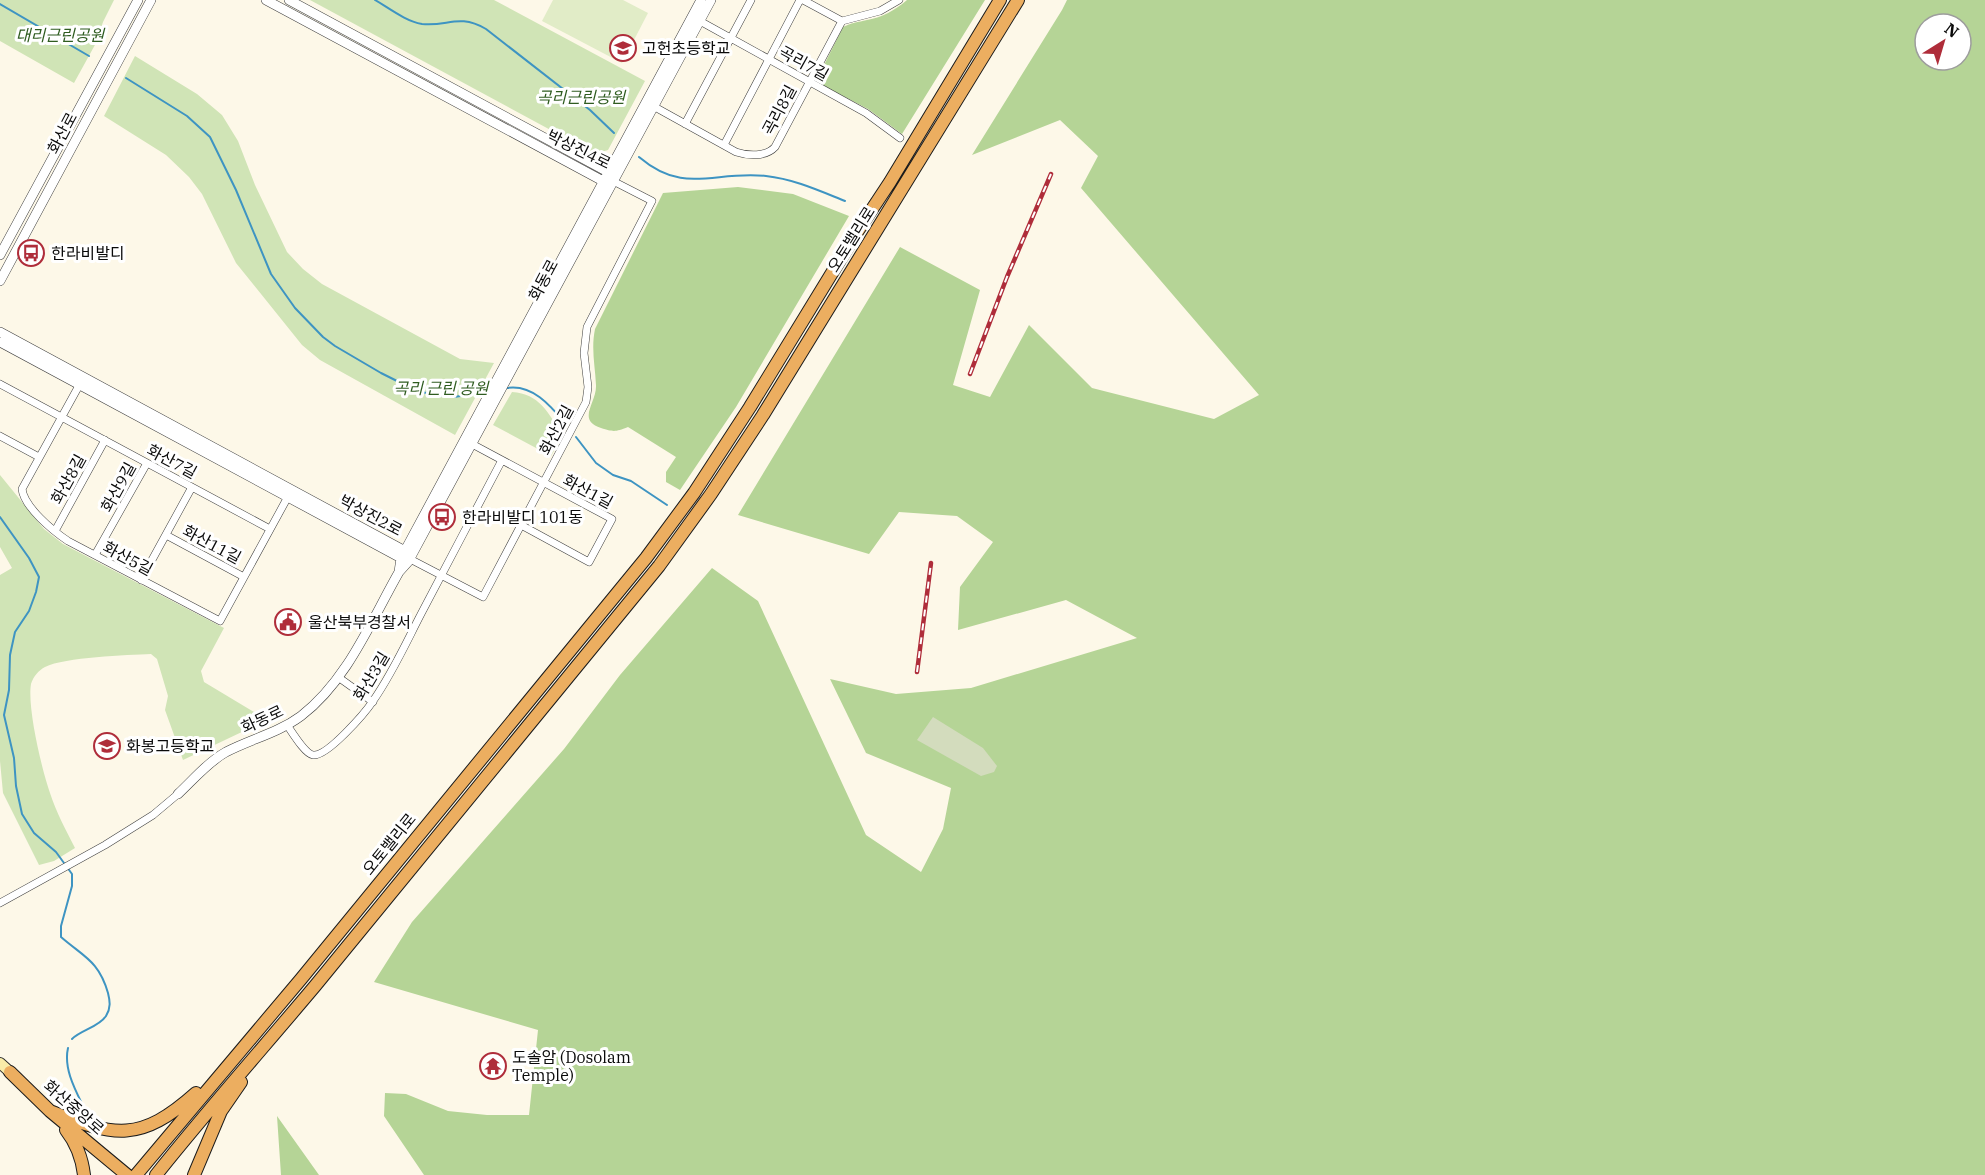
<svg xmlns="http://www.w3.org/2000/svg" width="1985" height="1175" viewBox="0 0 1985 1175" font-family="'IBM Plex Serif','Noto Sans KR',serif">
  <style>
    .green { fill: #d0e4b6 }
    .forest { fill: #b5d496; fill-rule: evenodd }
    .cemetery { fill: #d3dcbd }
    .pitch { fill: #e1ecc7 }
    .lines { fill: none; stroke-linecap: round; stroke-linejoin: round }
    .stream { stroke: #3e94c2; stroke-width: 2 }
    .minor-casing { stroke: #3d3d3d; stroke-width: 8 }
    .tertiary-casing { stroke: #3d3d3d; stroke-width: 10 }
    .secondary-casing { stroke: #2c2c2c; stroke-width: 12 }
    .trunk-casing { stroke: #1b1b1b; stroke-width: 14 }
    .minor { stroke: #fff; stroke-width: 7 }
    .tertiary { stroke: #fff; stroke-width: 9 }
    .secondary { stroke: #f9eca8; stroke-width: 10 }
    .trunk { stroke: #ecae60; stroke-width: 12 }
    .rail-casing { stroke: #af2d3a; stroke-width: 4.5 }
    .rail { stroke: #fff; stroke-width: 2; stroke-dasharray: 7; stroke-linecap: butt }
    .labels { text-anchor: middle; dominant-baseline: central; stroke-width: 6; stroke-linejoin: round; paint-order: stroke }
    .park-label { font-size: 16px; font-style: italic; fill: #2f5c20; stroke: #fff }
    .poi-label { font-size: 16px; fill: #0a0a0a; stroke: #fff; text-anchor: start }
    .street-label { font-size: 16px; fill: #0a0a0a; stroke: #fff }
  </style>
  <rect width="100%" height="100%" fill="#fdf8e8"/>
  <path class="green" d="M0 0H114L103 22 96 43 74 83 0 41Z
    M310 0H494L645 81 608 150 595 154Z
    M135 56 197 94 222 115 238 141 255 185 287 252 303 269 322 284 460 359 494 363 455 435 320 360 302 345 236 263 202 194 189 177 166 155 104 116Z
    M512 392C540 394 547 412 561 432L562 437 551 456 493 425Z
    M0 475 44 529 63 544 224 628 201 671 204 682 267 720 183 760 165 710 168 696 157 659 151 654C127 655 65 657 45 667 39 670 33 677 31 684 27 708 42 770 50 793 56 812 66 830 75 848L54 861 39 865 3 793 0 761V575L12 568 0 547Z"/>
  <path class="forest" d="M907 0H985L902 134 868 109 820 84 818 77 843 27C851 23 858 22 867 20 883 17 894 11 907 0Z
    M1067 0H1985V1175H424L384 1116 385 1093 406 1094 448 1111 487 1115H529L538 1030 374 982 412 922 564 749 620 675 712 568 758 601 866 835 921 872 943 829 951 788 866 753 830 679 896 694 971 688 1137 638 1066 600 958 630 960 587 993 542 957 516 899 512 869 554 738 515 900 247 980 290 953 385 990 397 1029 325 1092 388 1214 419 1259 395 1081 188 1098 156 1060 120 972 155 1062 10ZM1925 24H1961V60H1925Z
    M738 187 793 194 849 216 736 407 680 490 666 482V472L676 457 628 427C615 432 614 432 601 428 576 420 597 403 596 385 595 365 591 349 595 329L663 193Z
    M277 1116 319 1175H281Z"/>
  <path class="cemetery" d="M933 717 983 748 997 766 994 772 981 776 917 740Z"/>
  <path class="pitch" d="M553 0H623L648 13 622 63 542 21Z"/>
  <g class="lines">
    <path class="stream" d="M375 0C389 8 405 21 422 24 448 27 458 13 486 29L590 110 614 133
      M0 4 89 56
      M126 78 187 116 210 137 236 190 271 274 295 308 323 337 335 346 381 373 413 389 426 393 454 397 486 392
      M639 157C685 196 714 170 766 176 794 179 820 191 845 201
      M507 388C532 384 550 405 565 423
      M576 437 596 463 613 475 631 481 667 505
      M0 517 29 558 39 577 36 592 29 611 15 632 10 655 9 690 4 715 14 758 16 786 22 814 34 833 56 852 72 874V886L61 926V937C84 957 99 961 108 993 110 1001 111 1008 106 1016 99 1027 81 1030 72 1039
      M68 1048C63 1070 77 1093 86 1112"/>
    <defs>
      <path id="minor" d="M803 0 842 21
        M698 20 866 113 900 138
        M653 106 736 152C748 156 766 157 775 147L842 21 880 11 899 0
        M685 124 751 0
        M724 145 800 0
        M81 382 22 489C24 507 53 531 68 541L220 621 290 493
        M0 384 270 529
        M0 436 39 457
        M472 444 612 519 589 562 521 525
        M55 531 105 440
        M166 535 244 577
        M95 555 147 463
        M410 559 483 597 586 402 588 387 584 353 587 327 652 201 613 181
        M141 580 192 487
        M338 677 373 702
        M287 725C292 732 305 754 313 755 327 757 365 713 373 701 392 674 406 643 421 614 448 563 475 511 502 460
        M0 903 105 845 153 815 178 794"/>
      <path id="tertiary" d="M266 0 603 181H613L608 172 289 0
        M0 255 138 0
        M0 281 151 0
        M0 332 405 551 407 554
        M0 342 401 558H405
        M399 572 401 558 701 0
        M178 794C193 780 208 762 226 752 251 739 278 733 301 716 347 681 371 621 399 572L408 562 711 0"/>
      <path id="secondary" d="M0 1063 10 1072"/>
      <path id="trunk" d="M10 1072 50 1111 127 1175
        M50 1111C115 1137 140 1143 196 1093
        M66 1130C77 1144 82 1158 84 1175
        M136 1175 301 979 646 558 694 493 750 407 857 232 890 182 1000 0
        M156 1175C207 1111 262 1049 315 986L659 566 711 494 763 415 1018 0
        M194 1175 221 1111 241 1082"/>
    </defs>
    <use href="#minor" class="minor-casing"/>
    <use href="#tertiary" class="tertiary-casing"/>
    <use href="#secondary" class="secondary-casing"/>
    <use href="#trunk" class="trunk-casing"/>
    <use href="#minor" class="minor"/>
    <use href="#tertiary" class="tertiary"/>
    <use href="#secondary" class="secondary"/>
    <use href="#trunk" class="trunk"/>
    <defs>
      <path id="rail" d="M970 374 1007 277 1051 174
        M917 672 931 563"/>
    </defs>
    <use href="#rail" class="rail-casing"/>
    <use href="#rail" class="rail"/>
  </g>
  <defs>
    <symbol id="school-ring" viewBox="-11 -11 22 22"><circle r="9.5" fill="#fff" stroke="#af2d3a" stroke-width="1.5"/><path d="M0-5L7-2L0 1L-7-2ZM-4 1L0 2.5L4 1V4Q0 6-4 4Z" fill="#af2d3a"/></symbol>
    <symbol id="bus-ring" viewBox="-11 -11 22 22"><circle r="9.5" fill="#fff" stroke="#af2d3a" stroke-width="1.5"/><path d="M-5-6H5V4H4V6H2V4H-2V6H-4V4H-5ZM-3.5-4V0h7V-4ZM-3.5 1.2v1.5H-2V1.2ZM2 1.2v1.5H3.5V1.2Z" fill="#af2d3a"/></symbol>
    <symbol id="civic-ring" viewBox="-11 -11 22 22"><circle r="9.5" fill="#fff" stroke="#af2d3a" stroke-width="1.5"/><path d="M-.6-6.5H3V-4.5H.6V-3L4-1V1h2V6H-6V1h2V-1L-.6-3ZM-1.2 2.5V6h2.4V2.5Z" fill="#af2d3a"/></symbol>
    <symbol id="temple-ring" viewBox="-11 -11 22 22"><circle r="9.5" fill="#fff" stroke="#af2d3a" stroke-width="1.5"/><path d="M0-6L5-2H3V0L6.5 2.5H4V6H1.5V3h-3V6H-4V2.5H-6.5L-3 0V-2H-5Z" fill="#af2d3a"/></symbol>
  </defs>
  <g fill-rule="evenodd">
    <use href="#school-ring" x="608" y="33" width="30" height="30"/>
    <use href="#bus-ring" x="16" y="238" width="30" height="30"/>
    <use href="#bus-ring" x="427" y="502" width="30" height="30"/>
    <use href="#civic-ring" x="273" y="607" width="30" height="30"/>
    <use href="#school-ring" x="92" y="731" width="30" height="30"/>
    <use href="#temple-ring" x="478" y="1051" width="30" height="30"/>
  </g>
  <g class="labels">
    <g class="park-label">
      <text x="60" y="35">대리근린공원</text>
      <text x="581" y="97">곡리근린공원</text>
      <text x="441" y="388">곡리 근린 공원</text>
    </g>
    <g class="poi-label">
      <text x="642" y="48">고헌초등학교</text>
      <text x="51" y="253">한라비발디</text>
      <text x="462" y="517">한라비발디 101동</text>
      <text x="308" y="622">울산북부경찰서</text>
      <text x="126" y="746">화봉고등학교</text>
      <text x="512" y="1057">도솔암 (Dosolam<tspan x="512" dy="18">Temple)</tspan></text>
    </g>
    <g class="street-label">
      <text transform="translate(804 63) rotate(29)">곡리7길</text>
      <text transform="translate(779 110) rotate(-62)">곡리8길</text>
      <text transform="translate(62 133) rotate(-62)">화산로</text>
      <text transform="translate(579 149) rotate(26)">박상진4로</text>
      <text transform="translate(851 239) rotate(-58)">오토밸리로</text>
      <text transform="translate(543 280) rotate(-62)">화동로</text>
      <text transform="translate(556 430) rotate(-62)">화산2길</text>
      <text transform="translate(172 461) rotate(28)">화산7길</text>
      <text transform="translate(68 479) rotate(-61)">화산8길</text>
      <text transform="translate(118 487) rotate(-61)">화산9길</text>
      <text transform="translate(588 491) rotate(28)">화산1길</text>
      <text transform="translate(371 515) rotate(28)">박상진2로</text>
      <text transform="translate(212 544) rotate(28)">화산11길</text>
      <text transform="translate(128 558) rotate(28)">화산5길</text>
      <text transform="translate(371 676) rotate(-59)">화산3길</text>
      <text transform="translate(262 719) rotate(-25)">화동로</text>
      <text transform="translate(389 844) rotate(-51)">오토밸리로</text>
      <text transform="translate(74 1107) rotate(41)">화산중앙로</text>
    </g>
  </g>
  <g transform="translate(1943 42) rotate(37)"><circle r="28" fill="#ffffff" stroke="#9d9d9d" stroke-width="1.5"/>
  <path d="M0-4.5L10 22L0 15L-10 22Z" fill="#af2d3a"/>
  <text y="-9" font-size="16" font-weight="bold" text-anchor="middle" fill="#0a0a0a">N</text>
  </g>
</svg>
